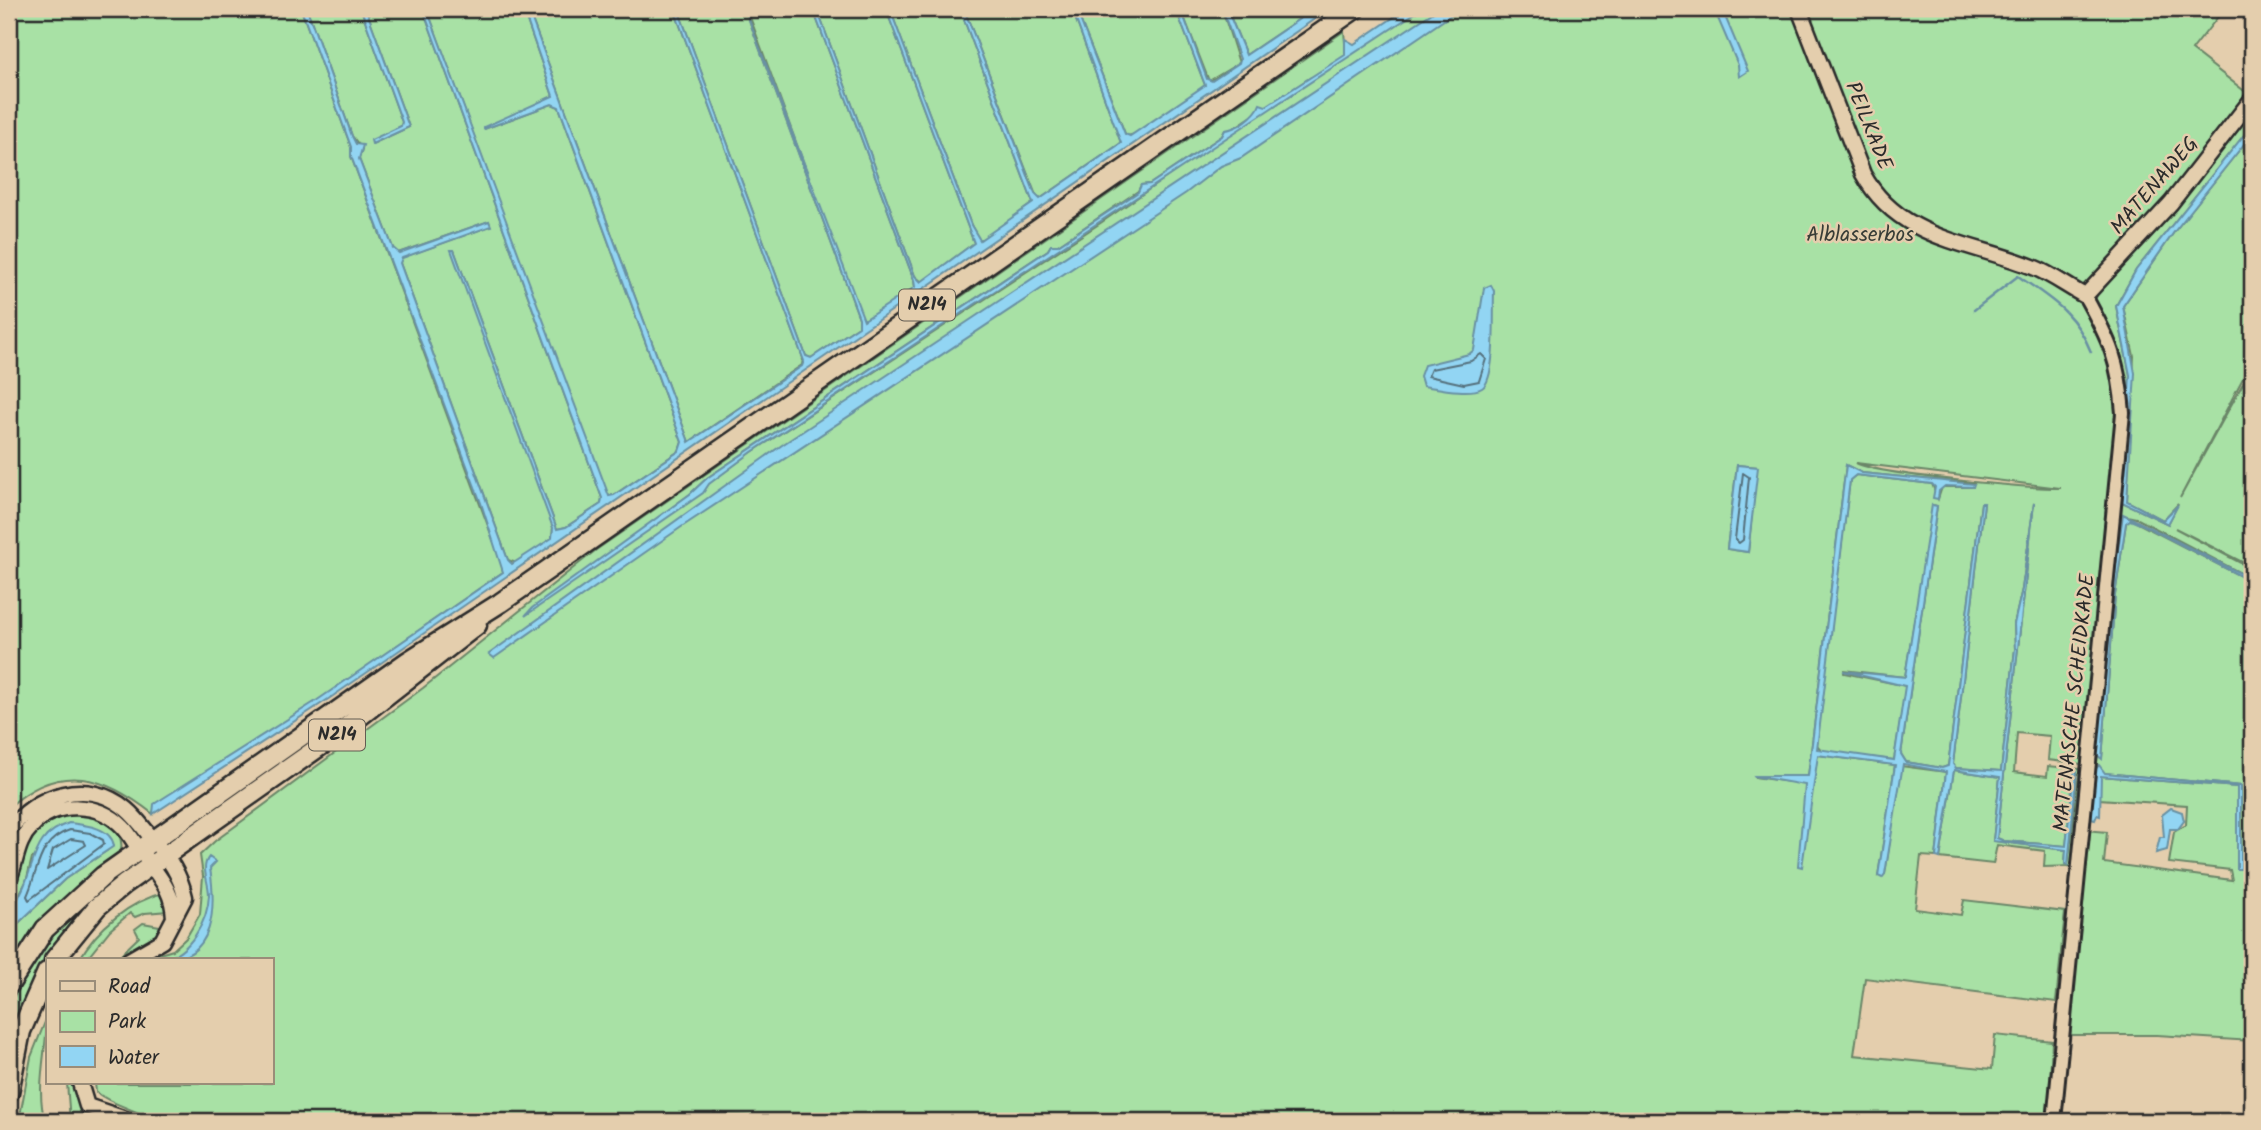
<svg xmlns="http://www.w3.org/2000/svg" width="2261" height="1130" viewBox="0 0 2261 1130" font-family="Kalam,sans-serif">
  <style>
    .green { fill: #a8e1a5; stroke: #6a8668; stroke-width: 2; fill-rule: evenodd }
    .water { fill: #92d5f3; stroke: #6991a3; stroke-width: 2 }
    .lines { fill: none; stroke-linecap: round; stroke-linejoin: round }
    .shore { stroke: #546f7b; stroke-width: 2 }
    .stream { stroke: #6991a3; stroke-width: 2.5 }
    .minor-casing { stroke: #2b2b2b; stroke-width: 18 }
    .tertiary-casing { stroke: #2b2b2b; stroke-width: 19 }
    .primary-casing { stroke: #2b2b2b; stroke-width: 23 }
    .minor { stroke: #e4cead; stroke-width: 12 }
    .tertiary { stroke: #e4cead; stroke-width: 14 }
    .primary { stroke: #e4cead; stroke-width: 18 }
    .labels { text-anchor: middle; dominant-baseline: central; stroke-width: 5; stroke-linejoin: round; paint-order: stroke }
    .shield { fill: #e4cead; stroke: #625c52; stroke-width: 2 }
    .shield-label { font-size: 19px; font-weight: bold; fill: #2b2b2b }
    .street-label { font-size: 21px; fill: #2b2b2b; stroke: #e4cead }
    .park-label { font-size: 21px; fill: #383d37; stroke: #e4cead }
  </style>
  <rect width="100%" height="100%" fill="#e4cead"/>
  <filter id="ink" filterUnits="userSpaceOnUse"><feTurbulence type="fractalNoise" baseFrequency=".0143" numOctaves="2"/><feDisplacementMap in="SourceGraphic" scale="14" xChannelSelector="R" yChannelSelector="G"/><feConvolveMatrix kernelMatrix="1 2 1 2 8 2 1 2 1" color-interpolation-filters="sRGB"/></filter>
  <g filter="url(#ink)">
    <path class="green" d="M9 9H301L351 147V156L501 561 503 572 317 701 155 804 153 814C105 776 60 761 9 807Z
      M307 9H361L402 122 401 126 372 144 409 127 366 9H423L602 498 601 504 566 527 557 529 454 250 553 527 552 538 516 563 508 560 400 263 401 258 490 226 489 221 398 253 393 248 359 159 362 149 352 136Z
      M427 9H523L553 96 484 129 552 104 559 107 682 442 679 451 614 495 609 496 606 492Z
      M528 9H674L803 358 802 365 689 442Z
      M678 9H745L859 318V326L811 358 806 356Z
      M747 9H813L914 280 915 287 867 320 862 319 857 308Z
      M817 9H886L974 243 922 282 915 276Z
      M890 9H960L1033 203 982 240 978 239 971 225Z
      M964 9H1072L1121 143 1040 199 1037 198Z
      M1076 9H1176L1205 85C1192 99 1144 135 1126 136Z
      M1181 9H1222L1239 63 1209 81Z
      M1227 9H1314L1246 55Z
      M1409 9H2224L2192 50 2252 97 2081 300 2106 343 2119 412 2086 760 2081 764 2048 760 2050 736 2017 733 2014 772 2047 776 2048 766 2080 769 2084 773 2074 866 2044 867 2045 851 1997 845 1993 864 1940 858 1954 770 2000 777 1993 841 2066 850 2065 864H2068L2079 774 2074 772 2066 846 2004 841 1997 838 2034 503 2022 589 2014 624 2015 649 2001 771 1956 768 1953 764 1984 503H1981L1948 766 1942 768 1906 762 1901 754 1937 506 1933 505 1905 677 1844 670V673L1906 686 1894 760 1823 752 1816 744 1850 480 1856 475 1932 484 1938 499 1942 487H1973V484L1862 473 1846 465 1808 776 1754 777 1805 784 1807 789 1818 755 1895 765 1878 876 1885 874 1901 766 1946 772 1936 857 1921 856 1915 909 1961 915 1964 900 2065 912 2056 1002 1865 978 1854 1055 1992 1069 1995 1035 2052 1041 2048 1121H813L714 1113 713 1120 721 1121H155C136 1109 113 1106 96 1092L95 1083H271V960H139L173 950 186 938 200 914 203 876 200 855 215 841 423 688 596 550 1344 31 1346 55ZM1311 77 1102 222 752 452 527 614 690 494 707 478 1048 250 1051 245H1058L1138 191 1141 185 1150 184 1222 136 1225 130H1231ZM1856 463 2060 488H2061C2029 488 1878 475 1856 463ZM1737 465 1757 467 1748 552 1727 549Z
      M2252 106V125L2136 270 2116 306 2130 375 2122 502 2168 524 2178 504 2163 520 2127 501 2134 356 2123 306 2174 232 2252 134V361L2180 498 2252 367V567L2175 528 2252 569V579L2136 518 2122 515 2108 622 2102 758 2115 595 2126 523 2130 519 2252 582V1041L2157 1035H2065L2085 830 2107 832 2104 863 2232 880 2230 870 2169 863 2174 832 2186 825 2187 805 2099 799 2100 776 2237 787V868L2241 786 2104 773 2099 766 2095 770 2093 798 2088 797 2125 390 2095 302 2098 290Z
      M81 813C101 817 128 830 120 854L34 928 9 965V932L65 879 108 850 32 858 26 882 9 913C9 884 20 842 44 824 54 816 69 815 81 813Z
      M135 859 140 863C97 891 51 936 34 985 24 1012 17 1041 9 1069V1010L18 987 59 927Z
      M166 892 168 911 145 913 135 917 130 913 110 930 86 960H79C97 928 130 901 166 892Z
      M143 923 165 927C150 947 140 944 122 960H115L139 937 135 929Z
      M47 1017C47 1050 35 1088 45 1121H19L31 1057Z
      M67 1083H76L77 1096 116 1121H95L80 1115 77 1118 83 1121H70Z"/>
    <path class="water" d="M301 9H307L352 136 356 144 363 145 359 159 393 248 399 253 489 221 491 226 402 258 400 263 508 560 512 564 552 538 553 528 451 250H454L557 529 566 527 601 504 602 498 423 9H427L609 496 614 495 679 451 682 442 559 107 552 104 484 129V127L553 96 523 9H528L689 442 802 366 804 361 674 9H678L806 356 811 358 859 326V318L745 9 864 320 915 287 914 280 813 9H817L915 276 921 282 974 243 886 9H890L971 225 980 240 1033 203 960 9H964L1035 194 1040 199 1121 143 1072 9H1076L1125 134 1130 136 1205 85 1176 9H1181L1207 79 1212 81 1239 63 1240 59 1222 9H1227L1246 55 1314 9H1329L333 696 153 814 154 804 316 701 503 572 481 503 351 156V147Z
      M361 9H366L409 127 372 144 371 140 401 126 402 122Z
      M1406 9H1421L752 452 709 484 703 493 525 616 532 608 690 494 707 478 1048 250 1051 245H1058L1138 192 1141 185 1150 184 1222 136 1225 130C1237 129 1256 116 1260 104L1266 106 1345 55V39L1354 44Z
      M1438 9H1460L1241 158 1221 166 1186 193 680 528 494 658 489 654 782 445Z
      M1714 9H1722L1748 71 1739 77 1738 65Z
      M2252 125V134L2174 232 2123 306 2135 373 2127 501 2163 520 2178 505 2168 524 2122 502 2130 375 2116 306 2136 270Z
      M1491 285 1494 291C1493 310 1497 379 1482 388 1470 395 1437 388 1423 386L1420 376 1424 365 1469 354 1474 350 1484 288Z
      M1737 465 1758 467 1748 552 1727 549Z
      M1846 465 1862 473 1974 484 1973 487 1945 486 1939 491 1938 499 1933 498 1935 487 1932 484 1856 475 1850 480 1817 749 1894 760 1905 686 1843 671 1905 677 1932 505 1937 506 1901 754 1906 762 1942 768 1948 766 1981 503H1984L1953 764 1956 768 2001 771 2015 649 2014 624 2022 589 2034 503 1997 838 2004 841 2066 846 2074 771H2077L2068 865 2065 864 2066 850 1993 841 2000 777 1954 770 1940 858 1936 857 1946 772 1903 764 1885 874 1882 878 1878 876 1895 765 1818 755 1802 867 1798 866 1805 785 1753 776H1808Z
      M2123 514 2252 579V582L2143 525 2130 520 2126 523 2115 595 2102 759 2097 755 2108 622Z
      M2099 765 2105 773 2241 786V869H2237V787L2101 776 2100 816 2097 815 2095 820 2091 819 2095 770Z
      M2171 808 2182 812 2184 821 2178 829H2170L2167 850 2156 853 2160 837H2164L2162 815Z
      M69 823C85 825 111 827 114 846L65 879 9 932C9 912 16 904 24 886 36 858 35 834 69 823Z
      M209 857 216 862 210 868C216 907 216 960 163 960 190 953 208 921 209 895 209 881 200 868 209 857Z"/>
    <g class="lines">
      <path class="shore" d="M1481 354 1486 359 1479 381 1464 384 1428 376 1431 369 1471 361Z
        M1743 473 1749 477 1743 540 1739 543 1735 539Z
        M70 830 90 833 103 840 104 844 29 900 27 896C39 869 38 840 70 830Z
        M71 839 84 841 86 845 47 870 53 850Z"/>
      <path class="stream" d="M1974 310 2018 276C2052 300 2075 312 2091 352"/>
      <defs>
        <path id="minor" d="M2054 1121 2123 413C2119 361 2110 341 2085 296"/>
        <path id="tertiary" d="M1799 9 1863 174C1899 240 1970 242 2033 267 2051 274 2068 287 2085 296L2171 203 2252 99
          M9 831C35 794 88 777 126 809 137 818 145 830 154 841 169 859 180 874 185 897L162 941 129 960
          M9 879C17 861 16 842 32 826 56 800 99 802 123 827 131 835 137 848 145 857 160 878 173 891 174 918
          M80 1083 87 1106 131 1121"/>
        <path id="primary" d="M54 960 97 907 126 883 336 735 477 625
          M9 985 45 929 103 876 408 661 500 603 1355 9
          M9 1092 21 1031 47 972"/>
      </defs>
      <use href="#minor" class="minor-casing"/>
      <use href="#tertiary" class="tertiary-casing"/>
      <use href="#primary" class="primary-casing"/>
      <use href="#minor" class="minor"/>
      <use href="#tertiary" class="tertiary"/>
      <use href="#primary" class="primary"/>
    </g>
  </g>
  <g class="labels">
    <g class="shield">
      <rect x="899" y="289.5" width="56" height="31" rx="5"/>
      <rect x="309" y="719.5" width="56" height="31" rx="5"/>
    </g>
    <g class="shield-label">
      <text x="927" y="305">N214</text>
      <text x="337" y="735">N214</text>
    </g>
    <g class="street-label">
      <text transform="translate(1868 126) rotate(68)">PEILKADE</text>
      <text transform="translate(2155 186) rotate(-49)">MATENAWEG</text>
      <text transform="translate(2075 703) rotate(-84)">MATENASCHE SCHEIDKADE</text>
    </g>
    <g class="park-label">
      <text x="1860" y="235">Alblasserbos</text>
    </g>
  </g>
  <rect width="2261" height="1130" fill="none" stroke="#e4cead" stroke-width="35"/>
  <rect x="18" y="18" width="2226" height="1095" fill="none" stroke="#2b2b2b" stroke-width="2.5" filter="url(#ink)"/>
  <rect x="46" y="958" width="228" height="126" fill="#e4cead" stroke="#9a8d79" stroke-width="2"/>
  <rect x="60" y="981" width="35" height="10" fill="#e4cead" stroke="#9a8d79" stroke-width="2"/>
  <text x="108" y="993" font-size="21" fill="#2b2b2b">Road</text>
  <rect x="60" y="1011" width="35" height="21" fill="#a8e1a5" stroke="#9a8d79" stroke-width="2"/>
  <text x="108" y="1028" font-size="21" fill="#2b2b2b">Park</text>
  <rect x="60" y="1046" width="35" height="21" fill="#92d5f3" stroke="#9a8d79" stroke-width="2"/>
  <text x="108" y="1064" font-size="21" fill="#2b2b2b">Water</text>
</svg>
